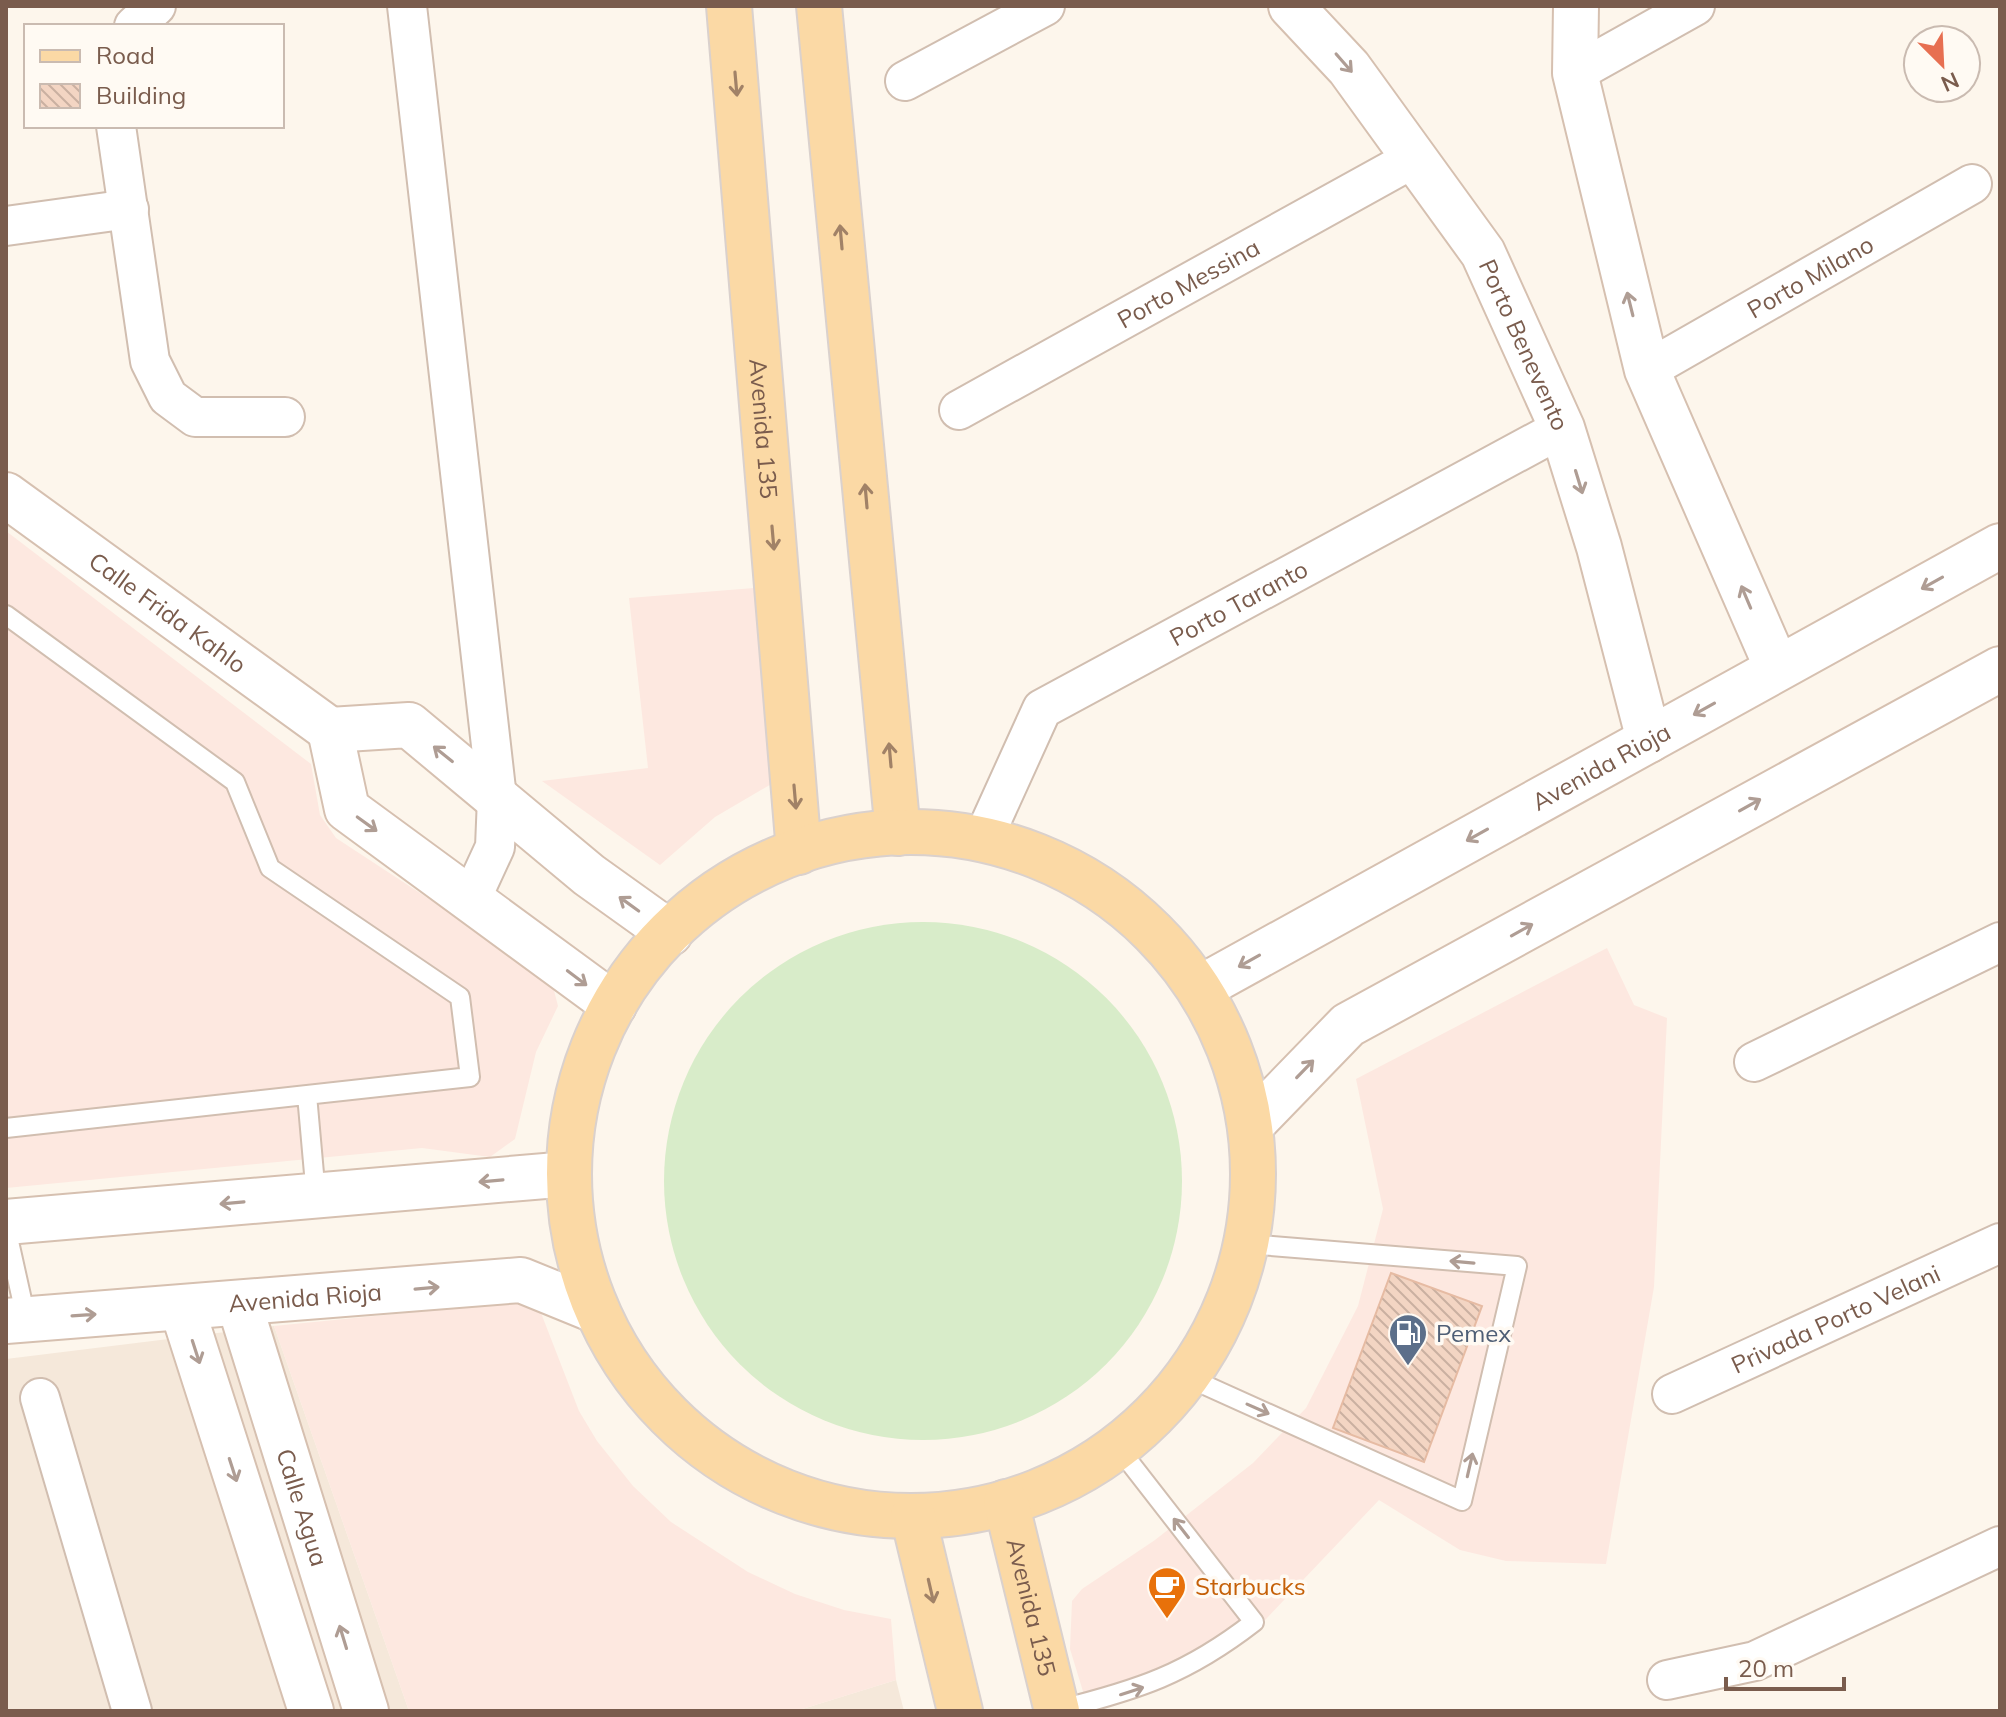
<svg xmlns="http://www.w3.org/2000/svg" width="2006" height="1717" viewBox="0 0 2006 1717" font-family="Mulish,sans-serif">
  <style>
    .residential { fill: #f5e8da }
    .commercial { fill: #fde8e0 }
    .park { fill: #d8ecc9 }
    .building { fill: url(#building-back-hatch); stroke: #e6bba3; stroke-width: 2 }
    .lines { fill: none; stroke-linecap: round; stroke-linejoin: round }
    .lane-casing { stroke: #d1beb0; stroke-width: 22 }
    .street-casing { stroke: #d1beb0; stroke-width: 42 }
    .secondary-casing { stroke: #d6c0b0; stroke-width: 48 }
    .primary-casing { stroke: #dad1cd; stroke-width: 48 }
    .lane { stroke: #fff; stroke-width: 18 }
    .street { stroke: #fff; stroke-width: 38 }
    .secondary { stroke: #fff; stroke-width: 44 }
    .primary { stroke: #fbd9a5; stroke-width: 44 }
    .oneway { stroke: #af9d94 }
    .oneway2 { stroke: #a18267 }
    .labels { text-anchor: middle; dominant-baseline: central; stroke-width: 7; stroke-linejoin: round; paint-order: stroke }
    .street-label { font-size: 24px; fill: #7a5c4d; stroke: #fffaf3 }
    .service-label { font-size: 24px; fill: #4e5e75; stroke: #fffaf3; text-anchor: start }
    .food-label { font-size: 24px; fill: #c56008; stroke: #fffaf3; text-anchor: start }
  </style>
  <defs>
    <pattern id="building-back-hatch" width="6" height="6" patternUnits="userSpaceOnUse" patternTransform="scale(2)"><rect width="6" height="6" fill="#f3d5c3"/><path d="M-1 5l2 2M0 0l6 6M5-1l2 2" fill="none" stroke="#cab0a1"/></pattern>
  </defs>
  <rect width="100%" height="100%" fill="#fdf6ec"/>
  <path class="residential" d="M274 1326 409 1711H6V1359Z
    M896 1680 904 1711H796Z"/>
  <path class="commercial" d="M6 531 311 764 320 815 336 838 551 979 558 1006 536 1052 515 1139 490 1157 422 1148 6 1188Z
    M754 588 780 779 715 817 660 865 542 781 648 768 629 598Z
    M1607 948 1634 1005 1667 1018 1654 1287 1606 1564 1506 1561 1460 1550 1379 1500 1248 1638 1193 1674 1089 1711 1070 1649 1072 1601 1082 1589 1155 1540 1253 1463 1306 1408 1358 1306 1383 1209 1356 1079Z
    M536 1300 579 1411 597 1441 633 1486 671 1522 748 1572 795 1594 844 1610 891 1619 896 1680 796 1711H409L274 1326Z"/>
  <path class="park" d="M664 1181a259 259 0 1 1 518 0a259 259 0 1 1-518 0Z"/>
  <path class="building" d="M1391 1273 1482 1306 1424 1462 1333 1428Z"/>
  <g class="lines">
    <defs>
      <path id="lane" d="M6 615 235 782 270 868 460 997 470 1077 6 1128
        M307 1095 316 1196
        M6 1228 26 1318
        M1187 1377 1462 1501 1517 1266 1247 1244
        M1057 1710C1138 1690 1187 1674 1254 1622L1117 1446"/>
      <g id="street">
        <path d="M407 6 497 798 495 847 471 899"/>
        <path d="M134 26 156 6"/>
        <path d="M1575 73 1695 6"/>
        <path d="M905 81 1045 6"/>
        <path d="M116 126 150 361 168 397 195 417H285"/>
        <path d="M6 226 129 209"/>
        <path id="s1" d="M1647 370 1972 184"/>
        <path id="s2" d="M959 410 1416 157"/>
        <path id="s3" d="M983 839 1042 709 1562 428"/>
        <path d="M1754 1062 2000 942"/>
        <path id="s4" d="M1672 1394 2000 1243"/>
        <path d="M40 1398 132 1711"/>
        <path d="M1667 1680 1755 1661 2000 1546"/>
      </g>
      <g id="secondary">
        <path id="s5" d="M1291 6 1349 68 1483 253 1562 428 1599 547 1649 740"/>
        <path d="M1576 6 1575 73 1647 370 1777 668"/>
        <path id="s6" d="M6 495 330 730"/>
        <path d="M330 730 347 809 614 1005"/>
        <path d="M330 730 409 725 589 875 670 933"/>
        <path id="s7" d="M1200 988 2000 546"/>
        <path d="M1251 1125 1348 1025 2000 669"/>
        <path d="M6 1222 569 1174"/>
        <path id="s8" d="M239 1303 366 1711"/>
        <path d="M182 1308 311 1711"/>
        <path id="s9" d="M6 1321 521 1280 597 1311"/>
      </g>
      <g id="primary">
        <path id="s10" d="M729 6 799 852"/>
        <path d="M819 6 898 833"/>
        <circle cx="911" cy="1174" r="342"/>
        <path id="s11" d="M1006 1502 1057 1711"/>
        <path d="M913 1516 960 1711"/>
      </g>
    </defs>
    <use href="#lane" class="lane-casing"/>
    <use href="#street" class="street-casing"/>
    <use href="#secondary" class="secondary-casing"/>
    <use href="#primary" class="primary-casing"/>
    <use href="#lane" class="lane"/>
    <use href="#street" class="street"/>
    <use href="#secondary" class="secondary"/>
    <use href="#primary" class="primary"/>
  </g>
  <defs><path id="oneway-shaft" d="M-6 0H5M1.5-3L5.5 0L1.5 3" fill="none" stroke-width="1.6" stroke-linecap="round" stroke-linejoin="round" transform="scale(2)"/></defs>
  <g class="oneway">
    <use href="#oneway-shaft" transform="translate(1344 63) rotate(49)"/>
    <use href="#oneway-shaft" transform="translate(1630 304) rotate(-104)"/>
    <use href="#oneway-shaft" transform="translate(1579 482) rotate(73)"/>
    <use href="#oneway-shaft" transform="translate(1932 583) rotate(151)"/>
    <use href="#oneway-shaft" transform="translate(1746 597) rotate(-113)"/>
    <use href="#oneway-shaft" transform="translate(1704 709) rotate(151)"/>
    <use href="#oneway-shaft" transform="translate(443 754) rotate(-141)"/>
    <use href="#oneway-shaft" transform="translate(1750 805) rotate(-29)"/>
    <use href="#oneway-shaft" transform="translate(367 824) rotate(36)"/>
    <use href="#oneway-shaft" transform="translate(1477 835) rotate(151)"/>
    <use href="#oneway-shaft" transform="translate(629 904) rotate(-144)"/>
    <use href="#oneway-shaft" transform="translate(1522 930) rotate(-29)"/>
    <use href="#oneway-shaft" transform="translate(1249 961) rotate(151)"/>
    <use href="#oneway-shaft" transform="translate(577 978) rotate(37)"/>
    <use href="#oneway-shaft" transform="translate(1305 1069) rotate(-46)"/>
    <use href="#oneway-shaft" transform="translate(491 1181) rotate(175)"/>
    <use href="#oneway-shaft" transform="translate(232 1203) rotate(175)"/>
    <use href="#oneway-shaft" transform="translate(1462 1262) rotate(-175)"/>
    <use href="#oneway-shaft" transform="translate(427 1288) rotate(-5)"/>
    <use href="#oneway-shaft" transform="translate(84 1315) rotate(-4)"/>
    <use href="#oneway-shaft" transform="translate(196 1352) rotate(72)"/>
    <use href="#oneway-shaft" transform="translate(1258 1409) rotate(24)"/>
    <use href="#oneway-shaft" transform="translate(1470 1465) rotate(-77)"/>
    <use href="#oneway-shaft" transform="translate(233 1470) rotate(72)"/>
    <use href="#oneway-shaft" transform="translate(1181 1528) rotate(-128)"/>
    <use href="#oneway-shaft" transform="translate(343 1637) rotate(-107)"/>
    <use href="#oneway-shaft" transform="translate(1132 1691) rotate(-18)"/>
  </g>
  <g class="oneway2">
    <use href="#oneway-shaft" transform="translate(736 84) rotate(85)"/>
    <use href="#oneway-shaft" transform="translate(841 237) rotate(-95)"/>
    <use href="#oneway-shaft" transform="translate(866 496) rotate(-95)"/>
    <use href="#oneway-shaft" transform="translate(773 538) rotate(85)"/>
    <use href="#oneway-shaft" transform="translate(890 755) rotate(-95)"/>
    <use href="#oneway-shaft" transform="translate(795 797) rotate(85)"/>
    <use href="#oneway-shaft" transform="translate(931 1591) rotate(77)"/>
  </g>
  <defs>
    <symbol id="fuel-pin" viewBox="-11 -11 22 30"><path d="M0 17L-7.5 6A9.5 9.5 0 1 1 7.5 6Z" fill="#5c6f8a" stroke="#fffaf3"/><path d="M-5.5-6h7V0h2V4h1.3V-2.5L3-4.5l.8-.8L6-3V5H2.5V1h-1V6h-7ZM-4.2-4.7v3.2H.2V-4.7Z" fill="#fff"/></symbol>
    <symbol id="cafe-pin" viewBox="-11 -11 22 30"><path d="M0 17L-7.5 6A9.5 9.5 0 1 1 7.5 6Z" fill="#e8710a" stroke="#fffaf3"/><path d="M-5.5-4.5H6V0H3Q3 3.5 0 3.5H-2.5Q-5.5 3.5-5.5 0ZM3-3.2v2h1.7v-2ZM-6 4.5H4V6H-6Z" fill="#fff"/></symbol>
  </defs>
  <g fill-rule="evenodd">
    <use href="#fuel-pin" x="1386" y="1311" width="44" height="60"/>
    <use href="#cafe-pin" x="1145" y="1564" width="44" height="60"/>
  </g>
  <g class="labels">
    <g class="street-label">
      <text stroke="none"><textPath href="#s1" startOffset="188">Porto Milano</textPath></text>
      <text stroke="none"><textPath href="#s2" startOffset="262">Porto Messina</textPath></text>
      <text stroke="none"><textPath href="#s5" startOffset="414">Porto Benevento</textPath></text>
      <text stroke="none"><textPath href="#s10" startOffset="424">Avenida 135</textPath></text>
      <text stroke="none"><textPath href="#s3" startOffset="366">Porto Taranto</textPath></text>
      <text stroke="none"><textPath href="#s6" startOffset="200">Calle Frida Kahlo</textPath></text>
      <text stroke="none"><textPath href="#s7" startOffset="458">Avenida Rioja</textPath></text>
      <text stroke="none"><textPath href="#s9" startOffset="300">Avenida Rioja</textPath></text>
      <text stroke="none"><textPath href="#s4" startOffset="180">Privada Porto Velani</textPath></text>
      <text stroke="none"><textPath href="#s8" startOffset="214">Calle Agua</textPath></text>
      <text stroke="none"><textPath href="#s11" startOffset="108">Avenida 135</textPath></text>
    </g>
    <g class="service-label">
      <text x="1436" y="1333">Pemex</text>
    </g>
    <g class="food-label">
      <text x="1195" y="1586">Starbucks</text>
    </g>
  </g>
  <rect width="2006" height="1717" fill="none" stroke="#7a5c4d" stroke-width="16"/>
  <rect x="24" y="24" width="260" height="104" fill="#fffaf3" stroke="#cabbb1" stroke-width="2"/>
  <rect x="40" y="50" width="40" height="12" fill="#fbd9a5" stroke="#cabbb1" stroke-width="2"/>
  <text x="96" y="64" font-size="24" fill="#7a5c4d">Road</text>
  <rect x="40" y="84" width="40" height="24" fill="url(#building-back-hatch)" stroke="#cabbb1" stroke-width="2"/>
  <text x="96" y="104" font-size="24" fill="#7a5c4d">Building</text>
  <g transform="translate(1942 64) rotate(156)"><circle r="38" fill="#fffaf3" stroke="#cabbb1" stroke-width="2"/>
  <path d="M0-6L14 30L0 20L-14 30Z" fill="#e76f51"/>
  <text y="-12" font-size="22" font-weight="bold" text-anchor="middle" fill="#7a5c4d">N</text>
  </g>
  <path d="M1726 1677v12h118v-12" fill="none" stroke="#7a5c4d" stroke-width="4"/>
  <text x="1738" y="1677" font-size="24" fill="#7a5c4d" stroke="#fffaf3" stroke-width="6" paint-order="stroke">20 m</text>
</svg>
